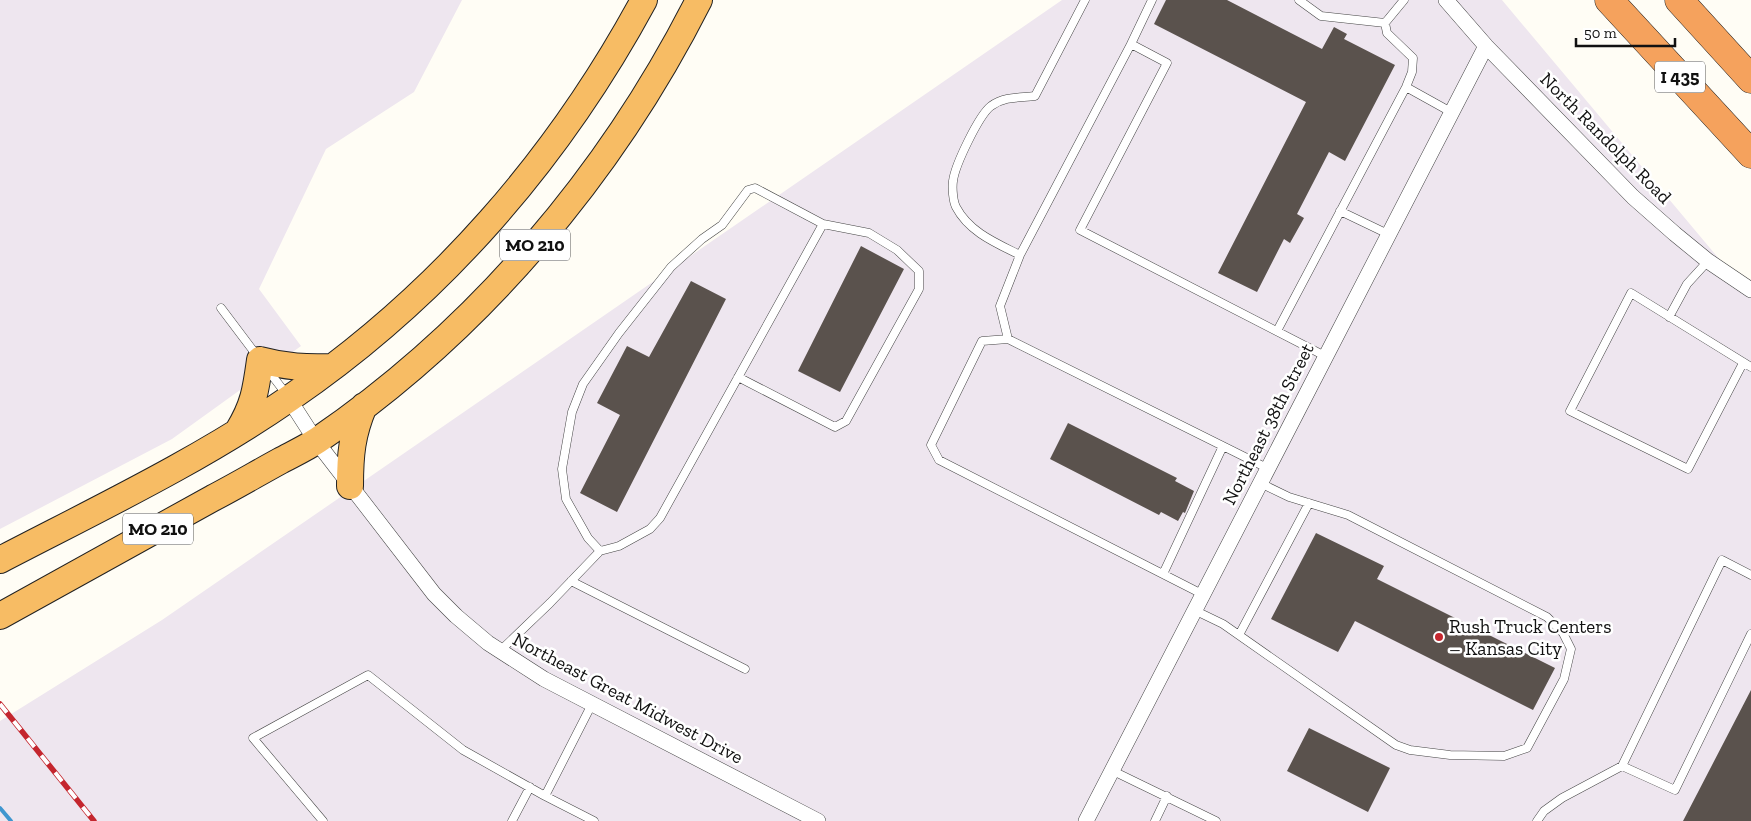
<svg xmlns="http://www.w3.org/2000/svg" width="1751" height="821" viewBox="0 0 1751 821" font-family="'Zilla Slab',serif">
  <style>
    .industrial { fill: #eee6ef }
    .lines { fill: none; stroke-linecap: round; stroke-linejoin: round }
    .stream { stroke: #3f96cf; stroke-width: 4 }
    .building { fill: #5a524d }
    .service-casing { stroke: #444; stroke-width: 9 }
    .minor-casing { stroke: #444; stroke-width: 16 }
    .trunk-casing { stroke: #222; stroke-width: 28 }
    .motorway-casing { stroke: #222; stroke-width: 29 }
    .service { stroke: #fff; stroke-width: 8 }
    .minor { stroke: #fff; stroke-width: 15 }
    .trunk { stroke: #f7bc64; stroke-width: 26 }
    .motorway { stroke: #f5a25d; stroke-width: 28 }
    .rail-casing { stroke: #c4262e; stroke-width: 5.5 }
    .rail { stroke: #fff; stroke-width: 4; stroke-dasharray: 11; stroke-linecap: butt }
    .poi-dot { fill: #c4262e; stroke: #fff; stroke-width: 2 }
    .labels { text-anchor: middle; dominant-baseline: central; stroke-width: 5; stroke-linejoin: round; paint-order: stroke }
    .shield { fill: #fff; stroke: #585858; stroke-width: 1 }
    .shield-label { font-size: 18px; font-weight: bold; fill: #111 }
    .street-label { font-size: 19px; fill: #111; stroke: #fff }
    .poi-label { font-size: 19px; fill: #111; stroke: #fff; text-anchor: start }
  </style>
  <rect width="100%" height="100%" fill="#fffdf5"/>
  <path class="industrial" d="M0 0H462L414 92 326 149 259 289 301 346 172 439 0 529Z
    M1062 0H1502L1751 297V821H0V721L162 620Z"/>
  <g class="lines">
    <path class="stream" d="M0 808 11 821"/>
  </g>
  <path class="building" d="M1166 0H1227L1322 49 1334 27 1347 34 1344 39 1395 65 1345 161 1329 152 1297 214 1304 218 1290 243 1284 239 1257 292 1218 273 1306 102 1154 24Z
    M861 246 904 269 840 392 798 371Z
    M691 281 726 299 617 512 580 493 620 415 597 403 627 346 649 357Z
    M1068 423 1177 478 1175 481 1194 491 1185 513 1183 512 1178 521 1161 512 1159 515 1050 459Z
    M1316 533 1384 566 1377 579 1555 668 1533 710 1355 621 1338 652 1271 619Z
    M1751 690V821H1683Z
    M1309 728 1390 768 1368 812 1287 771Z"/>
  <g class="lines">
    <defs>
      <path id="service" d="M1085 0 1035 96C1020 98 1005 96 991 106 979 115 955 165 953 181 952 188 953 201 956 207 969 232 996 243 1020 255L1131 44
        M1152 0 1131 44 1167 63 1080 230 1325 356
        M1299 0 1321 16 1385 23
        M1406 87 1451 112
        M1340 211 1388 234
        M221 308 258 357
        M1669 317 1687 284 1708 261
        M1277 331 1406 87 1412 72 1413 58 1387 33 1385 23 1404 0
        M1008 339 1000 306 1020 255
        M1743 363 1688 469 1570 411 1631 293 1751 367
        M267 369 287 395
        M600 551 588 538 566 499 562 469 572 412 583 384 619 333 671 267 702 239 722 225 748 190 755 188 823 224
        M1163 574 1223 446
        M571 581 745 669
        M1202 594 939 460 931 445 982 341 1008 339 1267 468
        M1194 610 1223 624 1396 745 1410 750 1450 755 1504 756 1527 748 1564 679 1571 649 1563 633 1547 617 1348 515 1289 497 1260 483
        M1239 635 1309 503
        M500 651 550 603 600 551 619 546 650 529 660 518 823 224 869 233 897 250 919 271V289L846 421 835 427 738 377
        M1622 766 1675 790 1751 634
        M1111 770 1216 821
        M545 796 592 704
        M323 821 253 738 368 675 463 750 545 796 594 821
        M512 821 530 787
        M1155 821 1167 796
        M1537 821 1544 811 1562 798 1622 766 1722 560 1751 575"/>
      <path id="minor" d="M1446 0 1486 46 1633 197 1675 234 1708 261 1751 290
        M289 399 316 441 434 594 456 616 488 643 544 679 818 821
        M1086 821 1486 46"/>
      <path id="trunk" d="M238 431C254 405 256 389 260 360 286 367 306 368 333 367
        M350 486C350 455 352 434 364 406
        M0 560C98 509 199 461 290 398 439 296 558 159 644 0
        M0 616C71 577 142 538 213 498 236 486 258 473 280 461 293 454 306 448 318 440 479 330 611 174 699 0"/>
      <path id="motorway" d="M1609 0 1751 154
        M1679 0 1751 79"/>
    </defs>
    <use href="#service" class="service-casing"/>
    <use href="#minor" class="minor-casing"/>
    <use href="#trunk" class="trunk-casing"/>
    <use href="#motorway" class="motorway-casing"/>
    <use href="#service" class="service"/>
    <use href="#minor" class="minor"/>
    <use href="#trunk" class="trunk"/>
    <use href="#motorway" class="motorway"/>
    <defs>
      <path id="rail" d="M0 704 94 821"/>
    </defs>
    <use href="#rail" class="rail-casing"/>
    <use href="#rail" class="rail"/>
  </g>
  <circle class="poi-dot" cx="1439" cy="637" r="5"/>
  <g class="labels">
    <g class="shield">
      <rect x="1655" y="61.5" width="50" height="31" rx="4"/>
      <rect x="500" y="229.5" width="70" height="31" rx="4"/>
      <rect x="123" y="513.5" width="70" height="31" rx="4"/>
    </g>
    <g class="shield-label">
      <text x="1680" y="77">I 435</text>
      <text x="535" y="245">MO 210</text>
      <text x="158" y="529">MO 210</text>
    </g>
    <g class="street-label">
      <text transform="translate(1606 138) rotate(45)">North Randolph Road</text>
      <text transform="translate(1268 424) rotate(-63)">Northeast 38th Street</text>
      <text transform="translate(628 698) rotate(28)">Northeast Great Midwest Drive</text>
    </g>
    <g class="poi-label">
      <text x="1449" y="626">Rush Truck Centers<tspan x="1449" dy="22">– Kansas City</tspan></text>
    </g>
  </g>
  <path d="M1576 38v8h99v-8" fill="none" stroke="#111111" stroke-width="2.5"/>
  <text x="1584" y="38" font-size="15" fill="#111111" stroke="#ffffff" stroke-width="4" paint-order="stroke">50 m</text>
</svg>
